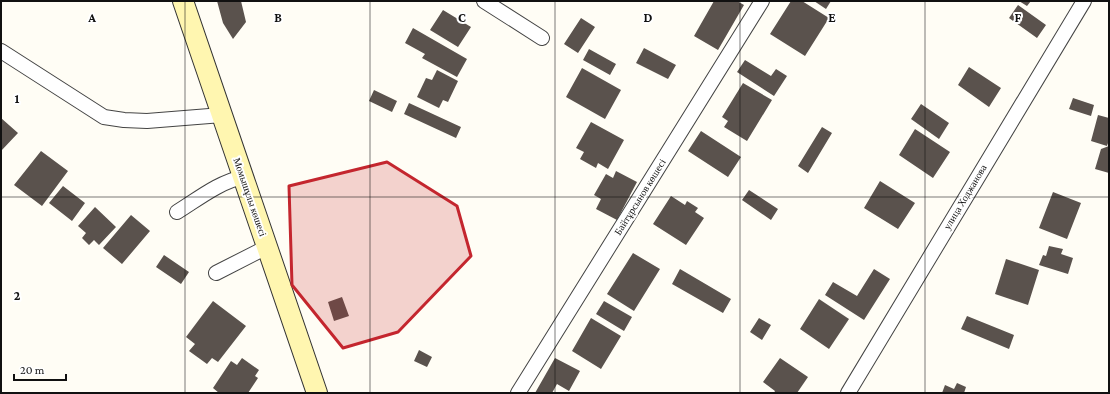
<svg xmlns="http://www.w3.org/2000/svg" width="1110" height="394" viewBox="0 0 1110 394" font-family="'Crimson Pro',serif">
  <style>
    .building { fill: #5a524d }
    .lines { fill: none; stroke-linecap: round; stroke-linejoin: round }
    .street-casing { stroke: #444; stroke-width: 16 }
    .secondary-casing { stroke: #333; stroke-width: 22 }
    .street { stroke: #fff; stroke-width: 14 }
    .secondary { stroke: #fff6b0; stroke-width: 20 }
    .marked { fill: #c4262e; fill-opacity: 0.2; stroke: #c4262e; stroke-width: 3; stroke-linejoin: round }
    .grid { fill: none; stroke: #111; stroke-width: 1; stroke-opacity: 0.55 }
    .labels { text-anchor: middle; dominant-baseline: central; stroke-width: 4; stroke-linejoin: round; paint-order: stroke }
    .street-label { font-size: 10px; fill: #111; stroke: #fff }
    .grid-label { font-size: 13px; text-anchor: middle; font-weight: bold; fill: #111; stroke: #fff; stroke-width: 4; stroke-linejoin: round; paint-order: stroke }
  </style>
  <rect width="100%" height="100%" fill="#fffdf5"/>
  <path class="building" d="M217 1H241L246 22 233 39 223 23Z
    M714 1H737L744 5 718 50 694 36Z
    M791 1H802L829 18 805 56 770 34Z
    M814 1H831L826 9Z
    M1019 1H1031L1027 6Z
    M1018 5 1046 25 1037 38 1009 18Z
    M443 10 471 27 458 47 430 30Z
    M581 18 595 27 578 53 564 44Z
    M413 28 467 59 457 77 422 58 425 54 405 43Z
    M644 48 676 65 668 79 636 63Z
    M589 49 616 64 610 75 583 60Z
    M745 60 771 76 776 69 787 76 774 96 737 72Z
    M969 67 1001 88 989 107 958 85Z
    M582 68 621 90 605 119 566 97Z
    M437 70 458 81 448 102 443 100 439 108 417 97 426 78 432 80Z
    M743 83 772 100 747 141 724 127 728 121 722 117Z
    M374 90 397 101 392 112 369 101Z
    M1073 98 1094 105 1091 116 1069 109Z
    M409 103 461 127 456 138 404 114Z
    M921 104 949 123 939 139 911 119Z
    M1098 115 1109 118V140L1107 146 1091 141Z
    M1 118 18 133 1 151Z
    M591 122 624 140 608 169 598 163 596 168 580 159 584 152 576 148Z
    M822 127 832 133 808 173 798 166Z
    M915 129 950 152 933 178 899 155Z
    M701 131 741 157 728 177 688 151Z
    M1109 146V173L1095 169 1101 149Z
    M41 151 68 171 42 206 14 185Z
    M616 171 637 182 617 220 596 209 601 199 594 195 606 174 613 178Z
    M880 181 915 203 898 229 864 208Z
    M63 186 85 203 72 221 49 203Z
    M749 190 778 209 771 220 742 200Z
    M1053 192 1081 203 1067 239 1039 228Z
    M671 196 685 205 687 201 698 208 695 212 704 218 686 245 653 224Z
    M95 207 116 227 99 245 94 240 89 245 82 238 86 233 78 226Z
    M131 215 150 231 122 264 103 248Z
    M1049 246 1063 249 1061 254 1073 258 1068 274 1039 265 1043 255 1046 256Z
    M633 253 660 269 634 311 607 294Z
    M164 255 189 272 181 284 156 267Z
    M1006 259 1039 270 1028 305 995 294Z
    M680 269 731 299 723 313 672 284Z
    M874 269 890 279 864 320 825 295 833 282 857 296Z
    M342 297 349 316 334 321 328 302Z
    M819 299 849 319 829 349 800 329Z
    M213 301 246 326 218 362 212 358 207 364 189 351 195 344 186 337Z
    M604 301 632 317 624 331 596 314Z
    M967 316 1014 335 1009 349 961 329Z
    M591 318 621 336 601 369 572 351Z
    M759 318 771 325 762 340 750 332Z
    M419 350 432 357 427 367 414 361Z
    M242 358 259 370 255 376 258 378 248 393H219L213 388 231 361 237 365Z
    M555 358 580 371 569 391 557 384 552 393H535Z
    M780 358 808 377 797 393H774L775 391 763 382Z
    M957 383 966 387 964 393H942L945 385 954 389Z"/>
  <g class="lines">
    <defs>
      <path id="street" d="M484 1 542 38
        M1 51 104 117 124 120 147 121 222 115
        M177 212C198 199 219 182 243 177
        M216 273 267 247
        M518 393 762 1
        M848 393 1084 1"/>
      <path id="secondary" d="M183 1 317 393"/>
    </defs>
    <use href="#street" class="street-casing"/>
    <use href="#secondary" class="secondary-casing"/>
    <use href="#street" class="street"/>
    <use href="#secondary" class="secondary"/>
  </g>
  <path class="marked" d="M387 162 457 206 471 256 398 332 343 348 292 285 289 186Z"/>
  <path class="grid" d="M185 1V393M370 1V393M555 1V393M740 1V393M925 1V393M1 197H1109"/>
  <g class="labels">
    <g class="street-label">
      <text transform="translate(250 197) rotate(71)">Момышұлы көшесі</text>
      <text transform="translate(640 197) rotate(-58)">Байтұрсынов көшесі</text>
      <text transform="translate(965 197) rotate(-59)">улица Ходжанова</text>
    </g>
  </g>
  <g class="grid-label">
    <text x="92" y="22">A</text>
    <text x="278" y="22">B</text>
    <text x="462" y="22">C</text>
    <text x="648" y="22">D</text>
    <text x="832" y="22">E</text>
    <text x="1018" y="22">F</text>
    <text x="17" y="103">1</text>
    <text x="17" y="300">2</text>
  </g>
  <rect width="1110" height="394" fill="none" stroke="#111111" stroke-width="4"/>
  <path d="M14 374v6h52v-6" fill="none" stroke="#111111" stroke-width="2"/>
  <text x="20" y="374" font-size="12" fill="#111111" stroke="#ffffff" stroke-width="3" paint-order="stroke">20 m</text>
</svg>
